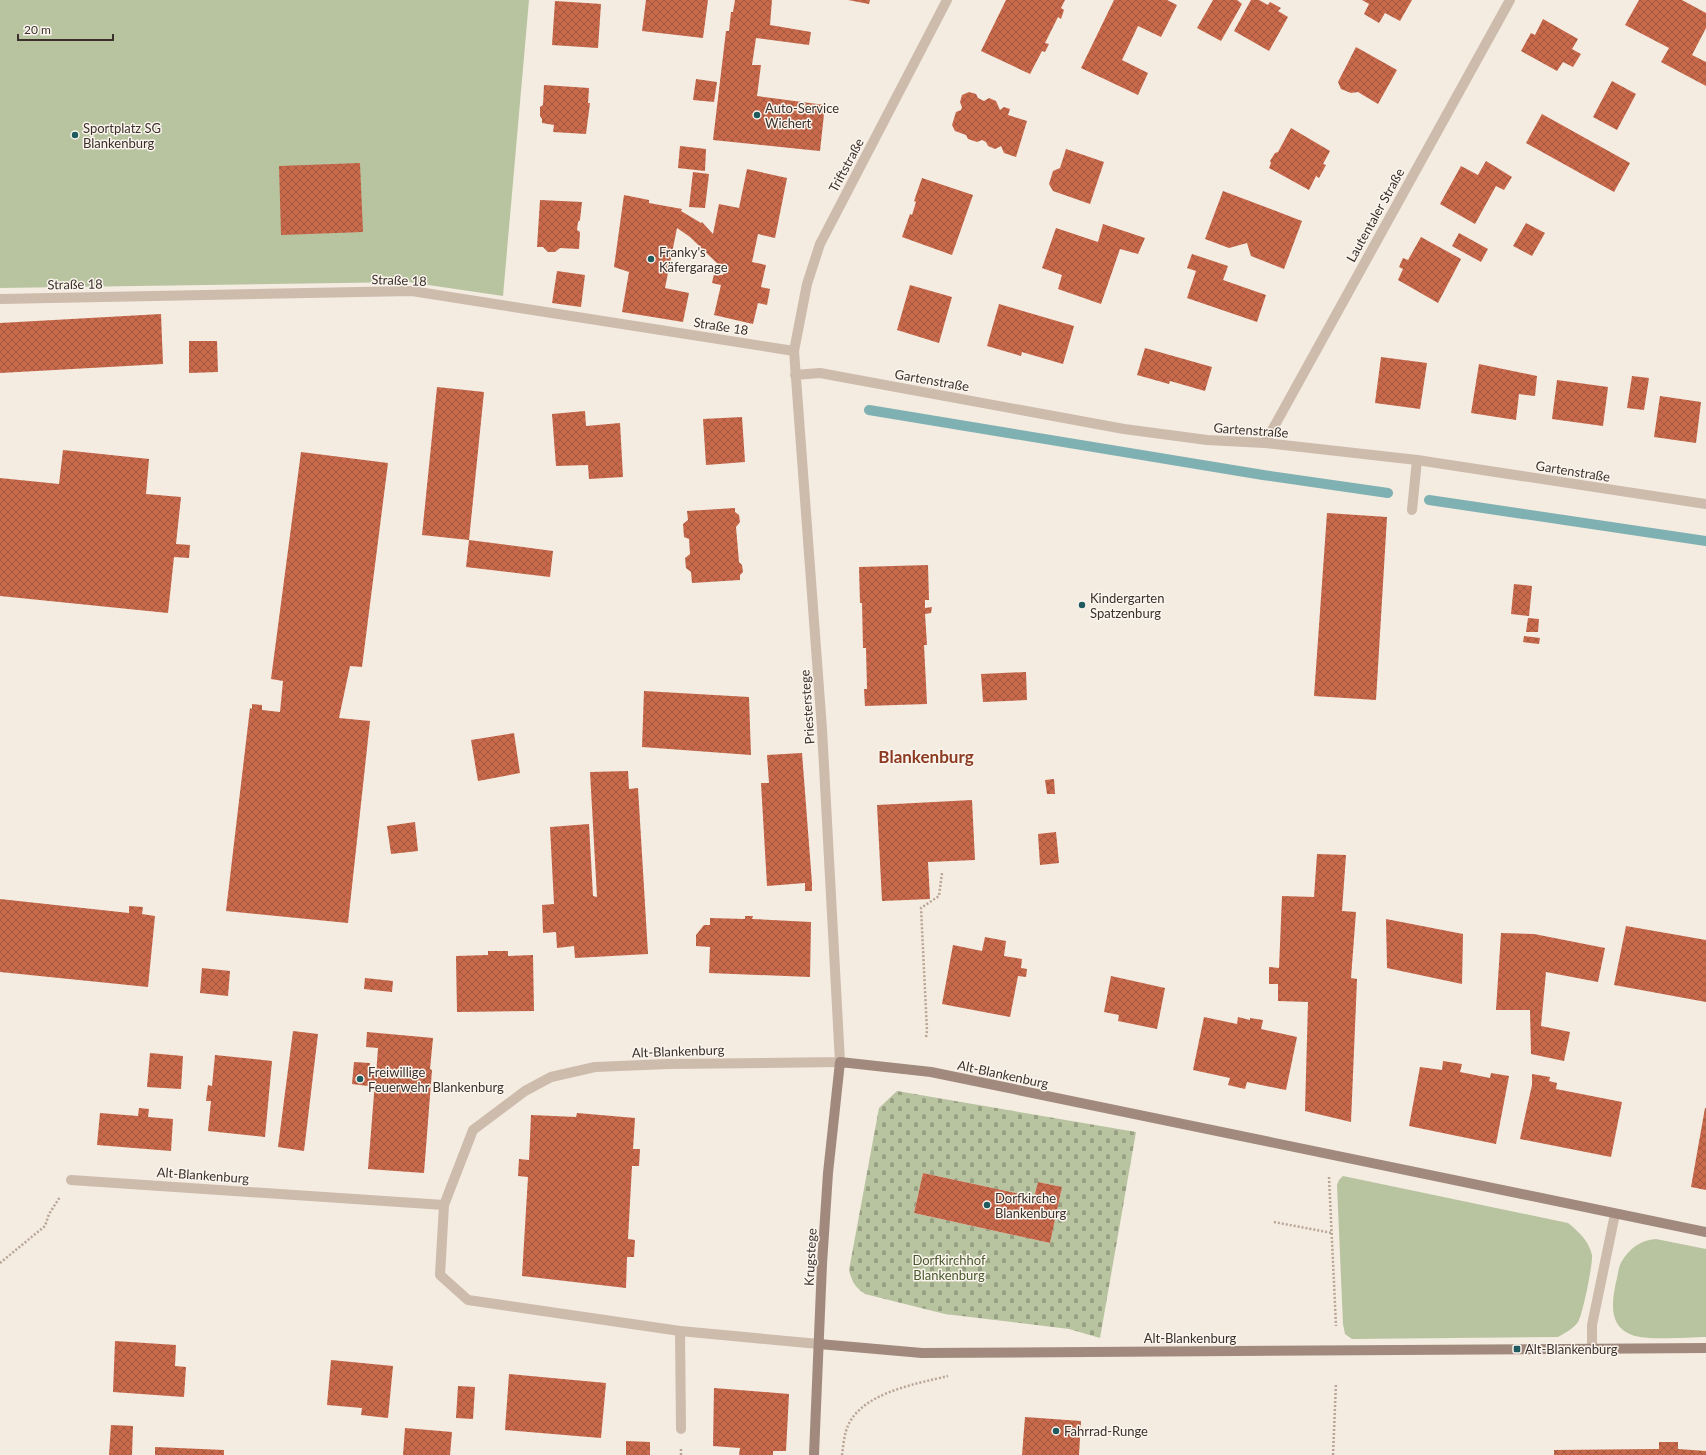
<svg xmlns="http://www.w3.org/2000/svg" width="1706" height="1455" viewBox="0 0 1706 1455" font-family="Lato,sans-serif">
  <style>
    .grass { fill: #b8c4a0 }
    .cemetery { fill: url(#cemetery-stones); fill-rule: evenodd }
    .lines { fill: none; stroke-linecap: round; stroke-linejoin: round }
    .stream { stroke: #7fb0b2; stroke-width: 10 }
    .building { fill: url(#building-cross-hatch) }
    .path { stroke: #b9a596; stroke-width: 2.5; stroke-dasharray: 2 2; stroke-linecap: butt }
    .lane { stroke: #cdbbac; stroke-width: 10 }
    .street { stroke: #cdbbac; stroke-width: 10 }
    .secondary { stroke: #a18a7d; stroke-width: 10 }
    .poi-dot { fill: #1f5a5e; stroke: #fbf5ee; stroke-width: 1.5 }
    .labels { text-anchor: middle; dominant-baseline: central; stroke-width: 3; stroke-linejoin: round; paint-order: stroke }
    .poi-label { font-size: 13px; fill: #3b302b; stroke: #fbf5ee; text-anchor: start }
    .street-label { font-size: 13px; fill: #3b302b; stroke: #fbf5ee }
    .park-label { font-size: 13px; fill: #4a5a2e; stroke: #fbf5ee }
    .district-label { font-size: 17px; font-weight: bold; fill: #8c3b22; stroke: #fbf5ee }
  </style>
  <defs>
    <pattern id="cemetery-stones" width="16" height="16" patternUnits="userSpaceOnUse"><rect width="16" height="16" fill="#b8c4a0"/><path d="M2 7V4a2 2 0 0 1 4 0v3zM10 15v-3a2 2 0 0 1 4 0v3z" fill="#97a083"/></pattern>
    <pattern id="building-cross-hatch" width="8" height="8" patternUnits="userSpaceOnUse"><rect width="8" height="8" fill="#c8694b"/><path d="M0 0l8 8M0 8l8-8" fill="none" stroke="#a4573f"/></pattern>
  </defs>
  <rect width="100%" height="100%" fill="#f4ebe1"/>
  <path class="grass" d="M0 0H529L503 296 408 282 0 288Z
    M1343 1176 1568 1223C1578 1231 1589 1241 1592 1255 1593 1263 1583 1314 1578 1322 1573 1329 1565 1333 1558 1337L1352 1339 1345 1334 1343 1324 1337 1185 1339 1180Z
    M1656 1239 1706 1249V1337C1688 1337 1648 1341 1632 1335 1608 1326 1612 1302 1616 1282 1618 1276 1618 1267 1622 1261 1630 1248 1641 1240 1656 1239Z"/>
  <path class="cemetery" d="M897 1091 1136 1132 1100 1338 1069 1329 945 1314 865 1294C855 1287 852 1282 849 1270L879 1108ZM923 1173 1034 1197 1038 1182 1062 1187 1050 1243 914 1213Z"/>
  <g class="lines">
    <path class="stream" d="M869 410 1263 475 1388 493
      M1429 500 1706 541"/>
  </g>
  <path class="building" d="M646 0H708L703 38 642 31Z
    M735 0H772L770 25 811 32 809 45 756 38 752 65H761L757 96 825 105 820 151 800 149 803 121 800 149 713 140 726 31H729L731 12H733Z
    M848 0H870L869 4Z
    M1006 0H1065L1061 8 1064 10 1061 19 1058 17 1045 43 1049 44 1045 52 1042 51 1030 74 981 51Z
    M1114 0H1167L1177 5 1161 37 1138 26 1122 60 1148 73 1138 95 1081 68Z
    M1213 0H1237L1242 4 1221 41 1197 28Z
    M1251 0H1259L1268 5 1270 2 1281 8 1278 11 1288 17 1269 51 1234 31Z
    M1362 0H1412L1400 21 1385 13 1379 23 1364 14 1369 4Z
    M1639 0H1682L1706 13V28L1692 55 1706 62V86L1661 62 1669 48 1625 25Z
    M555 1 601 4 598 48 552 45Z
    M1543 19 1578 39 1572 49 1581 54 1573 67 1563 62 1557 71 1521 51 1531 33 1535 35Z
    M1356 47 1397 70 1378 104 1358 92 1351 93 1341 89 1338 82Z
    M696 79 717 82 714 102 693 100Z
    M1612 81 1636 94 1617 130 1593 117Z
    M544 85 589 88 588 103H590L586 134 553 132 554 125 542 123V119L540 116V107L543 105Z
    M969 92 976 94 978 98 984 101 989 98 996 101 1000 110 1004 107 1010 109 1008 115 1027 121 1016 157 1004 153 1001 146 995 149 988 146 986 142 982 140 977 142 968 139 966 135 955 131 952 125 956 112 961 110 962 107 960 102 962 95Z
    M1542 114 1630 163 1614 192 1526 143Z
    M1291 128 1330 151 1323 164 1326 165 1319 178 1316 176 1309 190 1269 168 1271 163 1270 161 1275 153 1278 152Z
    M680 146 706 149 705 171 678 168Z
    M1066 149 1104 162 1090 204 1053 191 1049 184 1053 171 1060 168Z
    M1486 161 1512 177 1504 190 1496 186 1475 224 1440 204 1461 166 1478 175Z
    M360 163 363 232 281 235 279 166Z
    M747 169 787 178 775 238 758 234 752 262 766 265 761 287 770 289 767 305 758 303 753 324 714 315 721 285 712 283 714 274 723 275 724 270 690 237 677 228 665 288 689 293 683 322 622 312 629 272 614 267 624 195 649 200V203L682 209 681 211 701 223 702 222 713 234 719 204 739 208Z
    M693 172 709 174 705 208 689 207Z
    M922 178 973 195 952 255 902 237 910 214 912 215 916 202 914 201Z
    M1223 191 1302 221 1284 269 1251 256 1247 243 1229 248 1205 239Z
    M540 200 582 202 580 220 578 222 577 230 580 232 579 249 560 248 555 252H548L543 247H537Z
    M1526 223 1545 233 1532 256 1513 246Z
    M1103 224 1145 238 1138 254 1120 249 1101 304 1058 289 1062 275 1042 268 1056 228 1098 242Z
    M1459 233 1488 249 1481 262 1452 246Z
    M1421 237 1461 259 1438 303 1398 280 1403 269 1399 267 1403 258 1408 260Z
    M1192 254 1228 266 1223 280 1266 295 1257 322 1187 298 1196 271 1187 268Z
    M557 271 585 275 581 307 552 303Z
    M910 285 952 297 939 343 897 330Z
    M999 304 1074 326 1063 364 1022 352 1021 356 987 346Z
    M161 314 163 364 0 373V323Z
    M189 341H217L218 372 189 373Z
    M1145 348 1212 367 1205 391 1170 381 1169 384 1137 375Z
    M1381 357 1427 363 1420 409 1375 403Z
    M1479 364 1537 376 1535 396 1519 394 1516 420 1471 413Z
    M1632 376 1649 378 1644 410 1627 408Z
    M1557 380 1608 387 1603 426 1552 419Z
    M437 387 484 392 469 540 422 535Z
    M1660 396 1701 402 1696 443 1654 437Z
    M585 411 586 426 620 423 623 477 589 479 588 465 556 466 552 414Z
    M742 417 745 462 706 465 703 419Z
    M63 450 149 459 146 494 181 497 176 544 190 545 189 558 174 557 168 613 0 596V478L59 484Z
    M301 452 388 463 362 667 350 666 339 718 370 721 348 923 226 911 250 708 252 709V704L262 705V710L280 712 283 681 271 679Z
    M735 508V512L739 515 740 522 736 527 739 562 742 565 743 572 740 575V580L692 583 691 572 686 568 685 558 690 554 689 539 684 537 683 524 688 520 687 511Z
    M1327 513 1387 517 1376 700 1314 696Z
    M469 540 553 551 550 577 466 567Z
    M928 565 929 600H925V608L932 607 931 613 925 614 927 645H924L927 704 865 706 864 689H867L866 648H863L862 603H860L859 567Z
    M1514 584 1532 586 1529 616 1511 614Z
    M1528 618 1539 619 1538 632H1526Z
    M1524 636 1540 638 1539 644 1523 642Z
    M1026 672 1027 700 983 702 981 674Z
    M644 691 749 697 751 755 642 747Z
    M514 733 520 773 478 781 471 740Z
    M802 753 812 883V891H805V883L767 886 761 783H769L767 755Z
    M628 771 629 789 638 788 648 954 575 958 574 946 557 948 556 932 543 933 542 905 554 904 550 827 589 824 593 896 597 897 590 772Z
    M1054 779 1055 794H1047L1045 780Z
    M972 800 975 860 928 862 930 899 882 901 877 805Z
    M415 822 418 851 391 854 387 826Z
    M1056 832 1059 863 1040 865 1038 834Z
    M1317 854 1346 855 1342 911 1356 912 1351 978 1357 979 1351 1122 1305 1111 1308 1002 1278 1001V984H1269V967L1279 968 1282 896 1314 897Z
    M0 899 129 913V906L143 907 142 914 155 916 148 987 0 972Z
    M745 916H753L752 919 811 922 810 977 709 973 710 947 696 946V935L704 925H710V918L745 919Z
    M1386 919 1463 934 1462 984 1387 968Z
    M1626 926 1706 940V1002L1614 985Z
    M1501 933 1534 934 1605 948 1598 982 1546 972 1541 1026 1570 1032 1564 1061 1531 1054 1530 1010H1496Z
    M985 937 1006 941 1004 956 1022 959 1021 968 1027 969 1026 977 1018 976 1010 1017 942 1004 953 945 982 951Z
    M488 951H508V956L533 955 534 1011 457 1012 456 956 488 955Z
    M202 968 230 971 228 996 200 993Z
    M1111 976 1165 988 1157 1029 1118 1021 1119 1015 1104 1012Z
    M365 978 393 981 392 992 364 989Z
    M1204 1017 1237 1024 1238 1017 1250 1020V1018L1263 1020 1261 1029 1297 1037 1286 1090 1247 1082 1245 1089 1228 1085 1230 1078 1193 1070Z
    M293 1031 318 1034 304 1151 278 1147Z
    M367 1032 433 1038 430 1069 432 1070 424 1173 368 1169 375 1082 369 1081 368 1086 352 1084 354 1062 370 1063 369 1075H376L378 1048 366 1047Z
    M150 1053 183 1056 181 1089 147 1087Z
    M215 1055 272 1061 265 1137 208 1131 211 1101H206L208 1085 212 1086Z
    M1443 1061 1462 1064 1460 1072 1490 1078 1491 1073 1509 1076 1496 1144 1409 1126 1420 1067 1442 1070Z
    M1532 1074 1550 1077 1549 1081 1557 1083 1556 1089 1622 1102 1611 1157 1520 1139 1532 1085Z
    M139 1108 149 1109 148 1117 173 1119 171 1151 97 1145 100 1113 138 1116Z
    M1705 1108H1706V1190L1691 1187Z
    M577 1113 635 1118 633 1149H640L639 1166H632L628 1239 635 1240 634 1257H627L626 1288 522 1276 528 1177 518 1176 519 1159 529 1160 531 1115 576 1117Z
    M923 1173 1034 1197 1038 1182 1062 1187 1050 1243 914 1213Z
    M115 1341 176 1345 175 1366 186 1367 184 1397 113 1392Z
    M331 1360 393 1366 388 1418 361 1415 362 1408 327 1405Z
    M509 1374 606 1383 601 1438 505 1430Z
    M458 1386 475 1387 473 1419 456 1418Z
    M714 1388 789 1394 786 1451H773V1455H739L740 1448 713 1446Z
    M1025 1417 1081 1421 1079 1455H1022Z
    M111 1425 133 1426 132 1455H109Z
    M405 1428 452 1432 450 1455H403Z
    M626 1441 650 1442V1455H626Z
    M1659 1442H1678V1449L1706 1451V1455H1554V1450L1659 1449Z
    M155 1447 224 1450V1455H155Z"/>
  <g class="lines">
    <path class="path" d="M926 1037 927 1031 921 908 939 896 942 873
      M1329 1177 1336 1326
      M1274 1222 1332 1233
      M0 1263 45 1226 49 1214 60 1197
      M681 1449V1455
      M842 1455C843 1447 844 1438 846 1431 857 1393 916 1384 948 1376
      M1333 1455 1336 1383"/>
    <path class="lane" d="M1412 510 1417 460
      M680 1331 681 1429"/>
    <path class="street" d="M0 299 412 291 794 351
      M795 375 820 373 1124 429 1207 440 1265 443 1417 460 1706 504
      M1265 443 1510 0
      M71 1180 444 1205
      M819 1344 680 1331 468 1300 440 1275 444 1205 473 1130 525 1091 551 1077 595 1067 668 1064 840 1062 822 729 794 351 807 284 820 244 947 0
      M1592 1348V1325L1615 1214"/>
    <path class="secondary" d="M819 1344 922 1353 1706 1348
      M814 1455 822 1264 828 1173 840 1062 931 1072 1706 1232"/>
  </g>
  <g class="poi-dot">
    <circle cx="757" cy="115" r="4"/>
    <circle cx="75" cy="135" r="4"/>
    <circle cx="651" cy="259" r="4"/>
    <circle cx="1082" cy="605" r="4"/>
    <circle cx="360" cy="1079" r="4"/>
    <circle cx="987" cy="1205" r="4"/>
    <rect x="1513" y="1345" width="8" height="8" rx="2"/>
    <circle cx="1056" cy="1431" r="4"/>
  </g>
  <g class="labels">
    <g class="poi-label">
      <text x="765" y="108">Auto-Service<tspan x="765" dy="15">Wichert</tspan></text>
      <text x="83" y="128">Sportplatz SG<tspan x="83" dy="15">Blankenburg</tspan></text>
      <text x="659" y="252">Franky's<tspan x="659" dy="15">Käfergarage</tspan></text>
      <text x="1090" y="598">Kindergarten<tspan x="1090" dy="15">Spatzenburg</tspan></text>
      <text x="368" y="1072">Freiwillige<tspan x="368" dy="15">Feuerwehr Blankenburg</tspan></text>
      <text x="995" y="1198">Dorfkirche<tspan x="995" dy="15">Blankenburg</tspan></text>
      <text x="1525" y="1349">Alt-Blankenburg</text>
      <text x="1064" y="1431">Fahrrad-Runge</text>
    </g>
    <g class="street-label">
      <text transform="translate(846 165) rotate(-62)">Triftstraße</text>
      <text transform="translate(1375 215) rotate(-61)">Lautentaler Straße</text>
      <text transform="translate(399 280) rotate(2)">Straße 18</text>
      <text transform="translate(75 284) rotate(-1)">Straße 18</text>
      <text transform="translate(721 326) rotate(9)">Straße 18</text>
      <text transform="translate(932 380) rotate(10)">Gartenstraße</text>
      <text transform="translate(1251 430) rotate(4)">Gartenstraße</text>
      <text transform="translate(1573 471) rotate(9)">Gartenstraße</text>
      <text transform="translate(807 707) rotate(-94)">Priesterstege</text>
      <text transform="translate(678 1051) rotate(-2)">Alt-Blankenburg</text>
      <text transform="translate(1003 1074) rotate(12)">Alt-Blankenburg</text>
      <text transform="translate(203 1175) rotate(4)">Alt-Blankenburg</text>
      <text transform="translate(810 1257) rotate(-87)">Krugstege</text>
      <text x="1190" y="1338">Alt-Blankenburg</text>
    </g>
    <g class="park-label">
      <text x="949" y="1260">Dorfkirchhof<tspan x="949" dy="15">Blankenburg</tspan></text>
    </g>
    <g class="district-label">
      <text x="926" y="756">Blankenburg</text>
    </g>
  </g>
  <path d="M18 34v6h95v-6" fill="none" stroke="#3b302b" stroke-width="2"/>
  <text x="24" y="34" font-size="12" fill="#3b302b" stroke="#fbf5ee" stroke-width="3" paint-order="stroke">20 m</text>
</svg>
